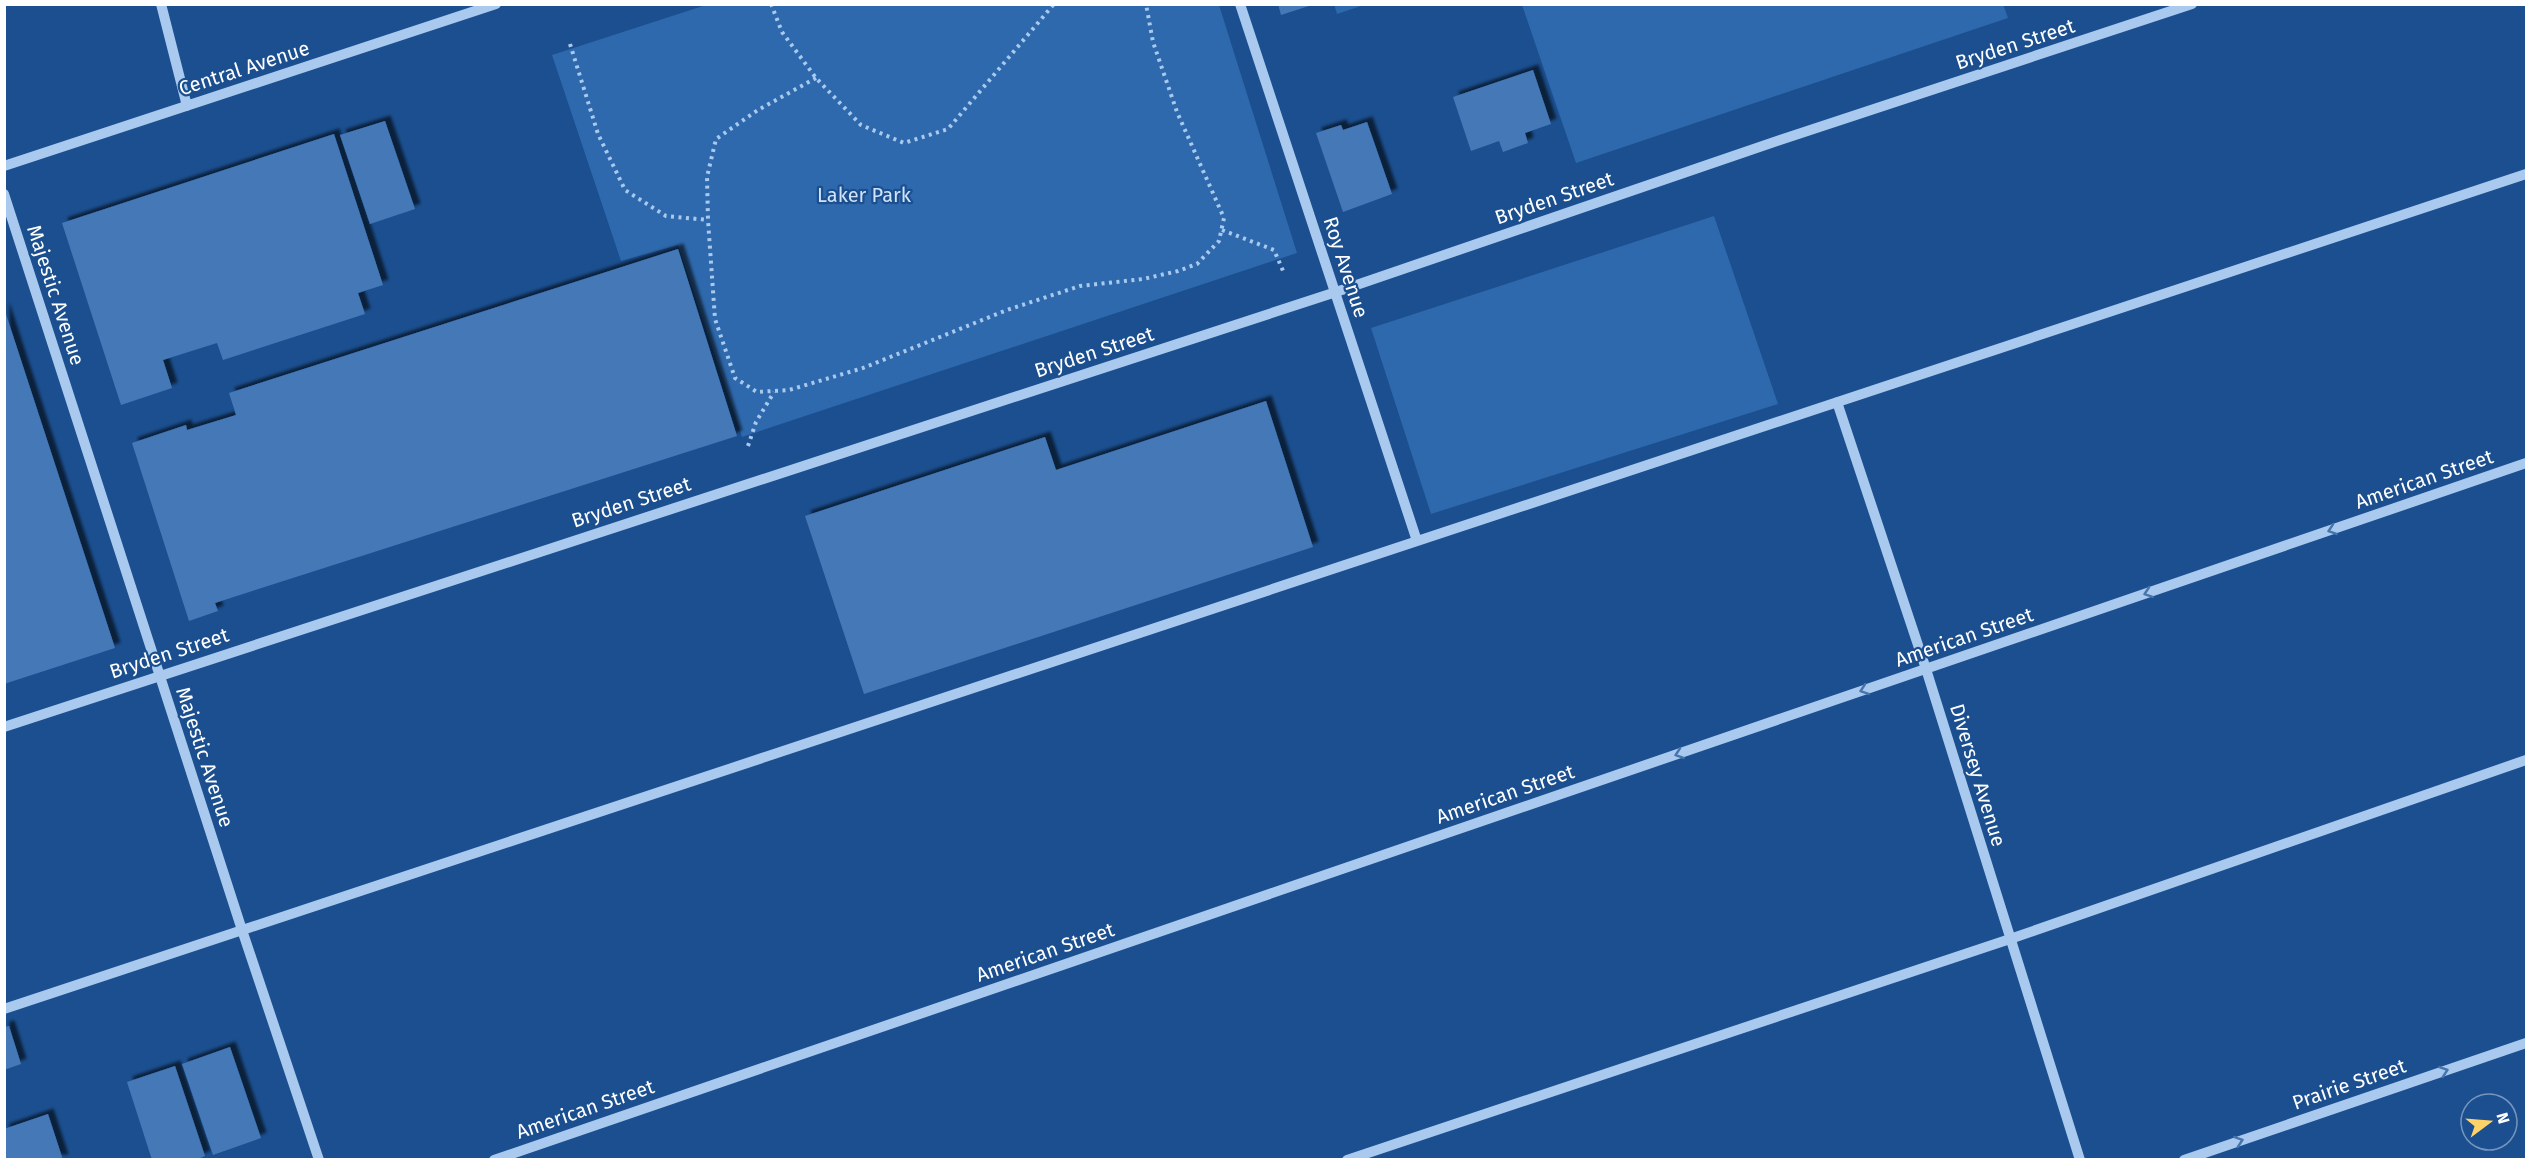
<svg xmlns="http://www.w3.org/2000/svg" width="2531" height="1164" viewBox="0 0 2531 1164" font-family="'Fira Sans',sans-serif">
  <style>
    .green { fill: #2e69ad }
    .building { fill: #4478b7; filter: url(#shadow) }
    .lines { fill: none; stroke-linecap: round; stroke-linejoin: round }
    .path { stroke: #a9c9ee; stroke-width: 4; stroke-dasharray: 3 4.5; stroke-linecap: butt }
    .minor { stroke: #a9c9ee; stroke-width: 10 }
    .oneway { stroke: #4674ac }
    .labels { text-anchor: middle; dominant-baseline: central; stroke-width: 4.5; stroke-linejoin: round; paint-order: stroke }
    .street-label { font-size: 20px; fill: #fff; stroke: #1b4f8f }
    .park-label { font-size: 20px; fill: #cfe3fa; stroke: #1b4f8f }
  </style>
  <defs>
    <filter id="shadow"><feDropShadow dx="5.5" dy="-5.5" stdDeviation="1.5" flood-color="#0009"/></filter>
  </defs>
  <rect width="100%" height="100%" fill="#1b4f8f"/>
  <path class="green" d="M1334 4H1364V5L1337 14Z
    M2003 4 2008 18 1576 163 1522 5Z
    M706 5H1219L1297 253 742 437 678 245 621 261 552 55Z
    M1714 216 1778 404 1431 514 1371 328Z"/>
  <path class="building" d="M1278 4H1312V5L1281 15Z
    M1533 70 1551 124 1525 133 1528 143 1503 152 1499 141 1471 151 1453 97Z
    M385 121 415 209 370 224 340 135Z
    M1367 122 1392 194 1343 212 1316 133 1341 125 1343 130Z
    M334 134 383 285 358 293 365 314 223 360 217 343 163 360 172 388 121 405 62 223Z
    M678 249 737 436 215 603 218 611 189 621 132 443 186 425 187 430 236 415 229 393Z
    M4 308 115 648 4 684Z
    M1266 401 1313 547 864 694 805 516 1045 437 1056 470Z
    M9 1026 21 1064 4 1070V1027Z
    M230 1047 261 1138 213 1155 182 1064Z
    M175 1066 205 1156 196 1160H152L127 1082Z
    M48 1114 63 1160H6L4 1129Z"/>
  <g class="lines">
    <path class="path" d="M771 4 782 32 816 78 861 125 904 143 948 129 1054 4
      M570 44 598 134 625 190 666 216 708 220
      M816 78 758 110 716 139 707 177 708 220 715 319 735 378 757 392 789 390 863 368 1007 310 1080 286 1143 279 1178 271 1197 264 1219 241 1224 218 1177 112 1153 42 1146 4
      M1222 230 1274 250 1284 273
      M748 446 756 422 774 392"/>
    <path class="minor" d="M161 4 187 106
      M1240 4 1417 541
      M4 166 496 4
      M4 194 242 930 319 1160
      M1837 402 1926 669 2080 1160
      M4 727 1336 292 1780 140 2192 4
      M4 1009 2526 174
      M494 1160 2526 463
      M1347 1160 2010 939 2526 760
      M2184 1160 2526 1043"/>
  </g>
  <defs><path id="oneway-chevron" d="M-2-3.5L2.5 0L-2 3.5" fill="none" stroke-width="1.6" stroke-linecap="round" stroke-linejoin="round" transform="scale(1.5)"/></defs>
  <g class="oneway">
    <use href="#oneway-chevron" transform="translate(2332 530) rotate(161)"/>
    <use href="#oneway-chevron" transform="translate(2148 593) rotate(161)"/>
    <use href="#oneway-chevron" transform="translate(1864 690) rotate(161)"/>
    <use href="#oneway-chevron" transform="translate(1679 754) rotate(161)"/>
    <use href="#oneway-chevron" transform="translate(2444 1071) rotate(-19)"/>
    <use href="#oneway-chevron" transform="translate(2239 1141) rotate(-19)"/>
  </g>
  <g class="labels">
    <g class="street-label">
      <text transform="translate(2015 44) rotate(-18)">Bryden Street</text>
      <text transform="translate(244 68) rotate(-18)">Central Avenue</text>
      <text transform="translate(1554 198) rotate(-19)">Bryden Street</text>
      <text transform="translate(1346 267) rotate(72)">Roy Avenue</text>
      <text transform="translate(56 295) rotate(72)">Majestic Avenue</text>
      <text transform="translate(1094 352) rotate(-18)">Bryden Street</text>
      <text transform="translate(2424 479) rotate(-19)">American Street</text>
      <text transform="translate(631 502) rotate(-18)">Bryden Street</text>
      <text transform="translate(1964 637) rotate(-19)">American Street</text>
      <text transform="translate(169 653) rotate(-18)">Bryden Street</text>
      <text transform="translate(205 757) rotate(72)">Majestic Avenue</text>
      <text transform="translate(1978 775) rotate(73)">Diversey Avenue</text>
      <text transform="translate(1505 794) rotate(-19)">American Street</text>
      <text transform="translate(1045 952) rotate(-19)">American Street</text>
      <text transform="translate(2349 1084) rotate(-19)">Prairie Street</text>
      <text transform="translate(585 1109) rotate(-19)">American Street</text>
    </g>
    <g class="park-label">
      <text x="864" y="195">Laker Park</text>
    </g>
  </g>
  <rect width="2531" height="1164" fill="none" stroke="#ffffff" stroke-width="12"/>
  <g transform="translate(2489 1122) rotate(74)"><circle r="28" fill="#1b4f8f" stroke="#7695bc" stroke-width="1.5"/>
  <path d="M0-4.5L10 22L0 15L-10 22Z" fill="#ffd166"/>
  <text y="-9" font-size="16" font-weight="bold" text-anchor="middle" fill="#ffffff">N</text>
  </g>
</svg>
